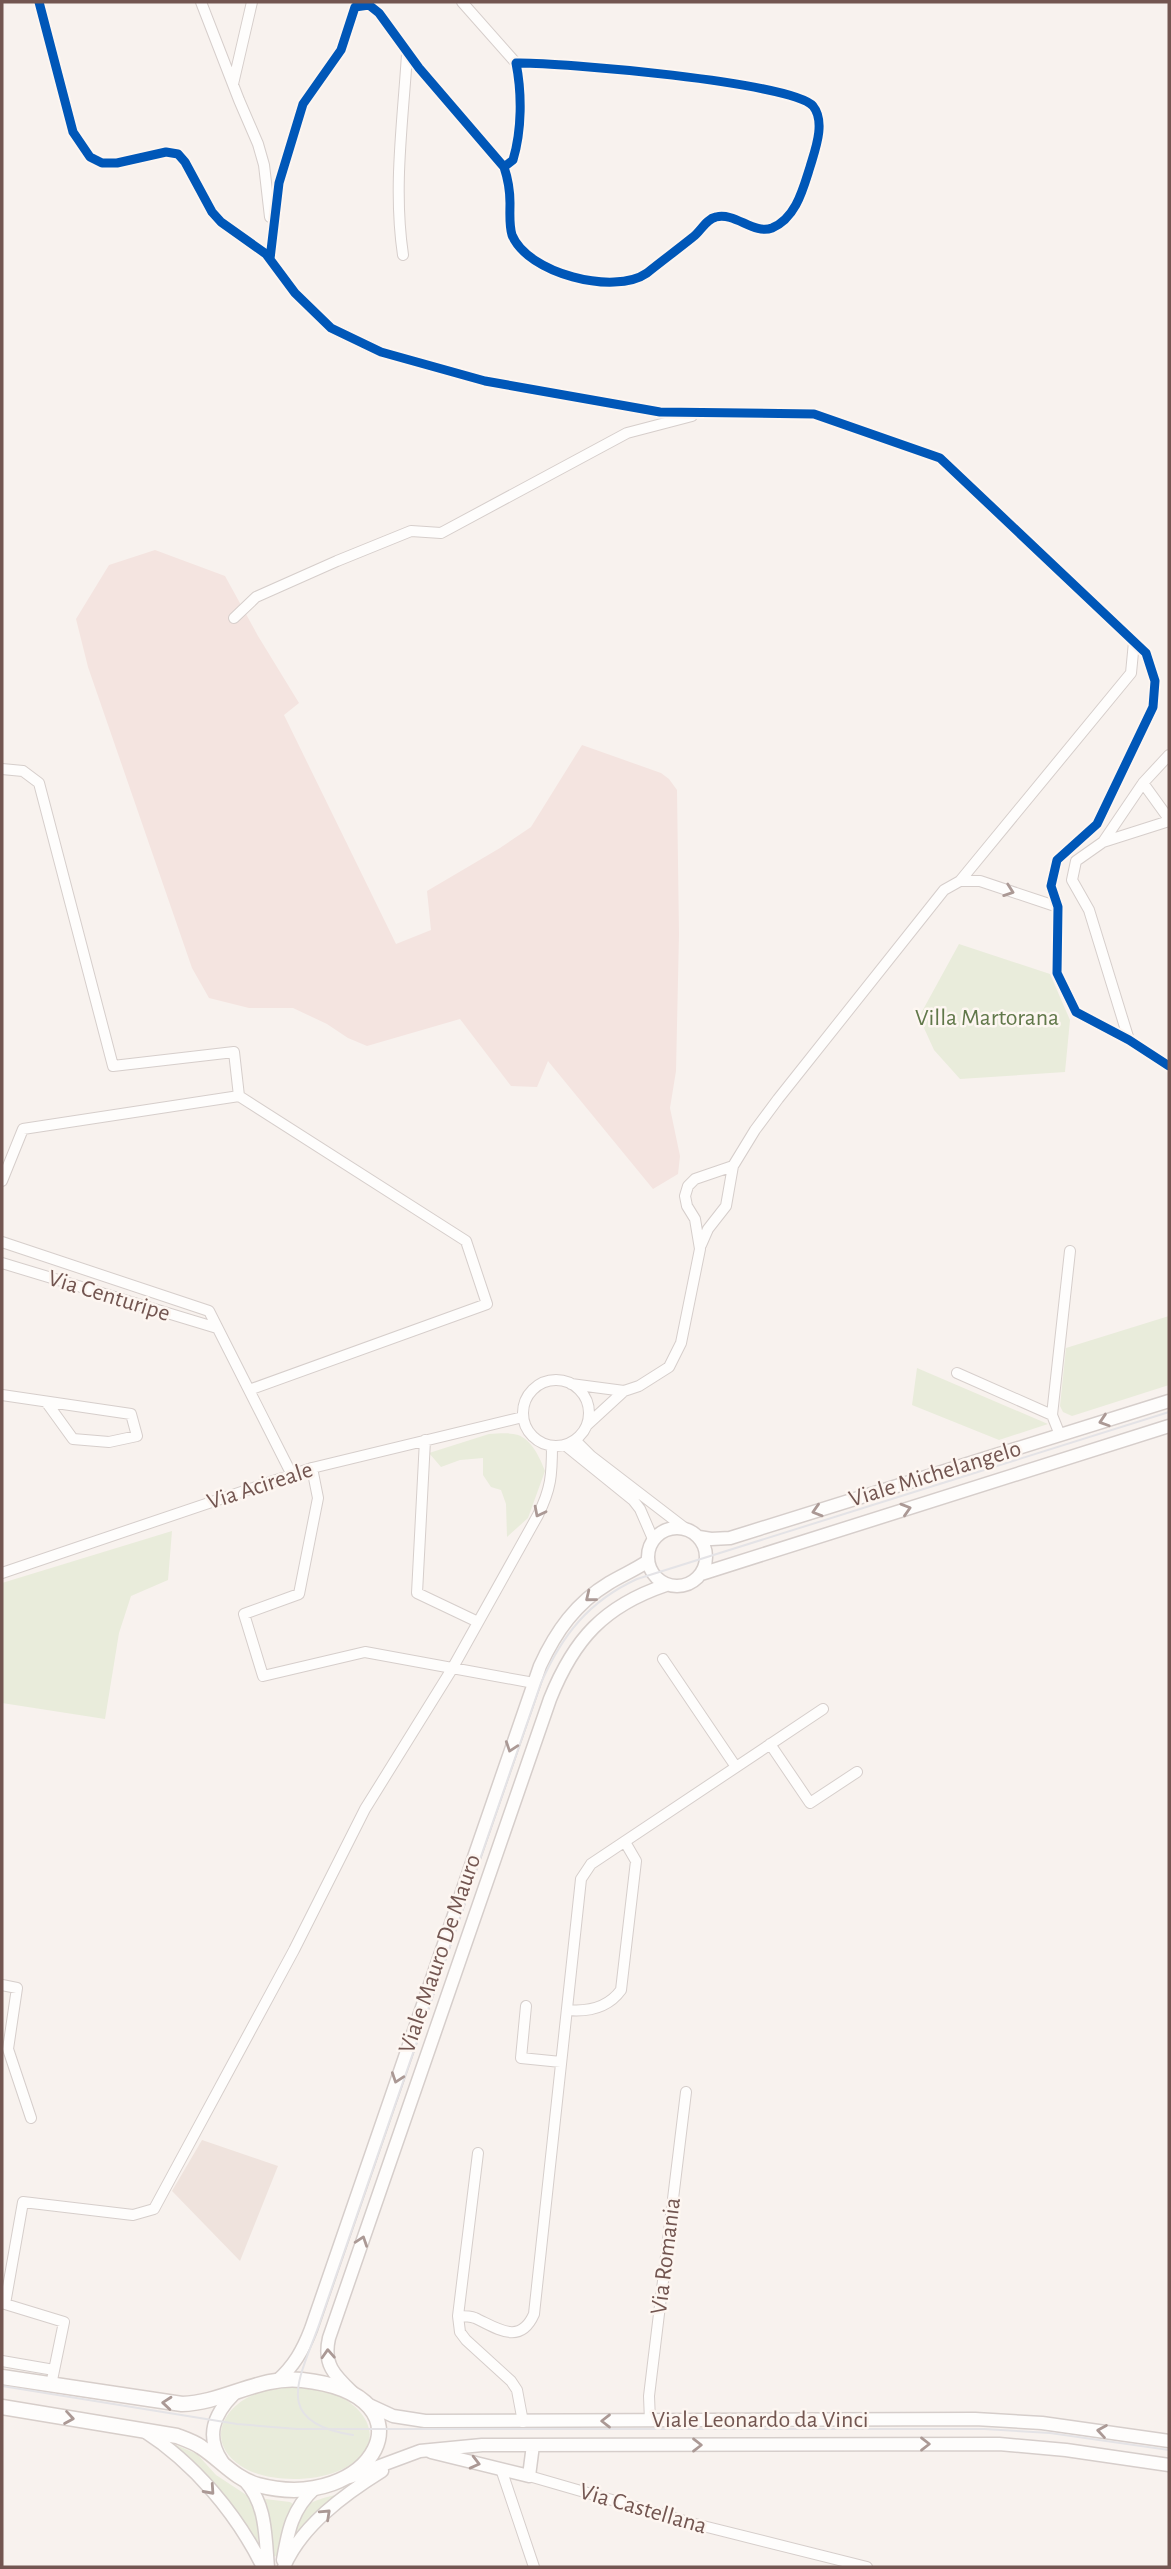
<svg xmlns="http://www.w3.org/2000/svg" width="1171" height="2569" viewBox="0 0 1171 2569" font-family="'Alegreya Sans',sans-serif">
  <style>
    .residential { fill: #efe3dd }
    .commercial { fill: #f4e4e0 }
    .green { fill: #e9ecdb }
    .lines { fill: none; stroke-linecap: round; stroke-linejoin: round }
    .minor-casing { stroke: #d6cecb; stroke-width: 12 }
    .tertiary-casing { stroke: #d6cecb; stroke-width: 15 }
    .secondary-casing { stroke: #d7ceca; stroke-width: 17 }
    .minor { stroke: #fefdfc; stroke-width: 10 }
    .tertiary { stroke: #fefdfc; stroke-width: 12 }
    .secondary { stroke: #fefdfc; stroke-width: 14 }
    .tram { stroke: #e4e3e6; stroke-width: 2 }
    .cycleway-casing { stroke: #fdf6f1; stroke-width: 13 }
    .cycleway { stroke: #0057b8; stroke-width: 9 }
    .oneway { stroke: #ab9995 }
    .labels { text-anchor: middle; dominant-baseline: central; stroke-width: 5; stroke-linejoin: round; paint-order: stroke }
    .park-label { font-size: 24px; fill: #61784a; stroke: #fdf6f1 }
    .street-label { font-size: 24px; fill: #735651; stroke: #fdf6f1 }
  </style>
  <rect width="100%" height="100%" fill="#f8f2ee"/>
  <path class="residential" d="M202 2140 278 2166 240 2261 172 2191Z"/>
  <path class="commercial" d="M155 550 225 576 258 636 299 703 284 715 396 944 431 930 427 891 500 848 531 827 582 745 661 773 669 779 677 790 679 934 676 1071 670 1108 680 1156 678 1174 653 1189 548 1061 537 1087 511 1086 460 1019 367 1046 348 1038 327 1024 293 1008H249L209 998 192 968 88 667 76 619 109 565Z"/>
  <path class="green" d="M959 944 1050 974 1070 1020 1065 1072 960 1079 934 1050 919 1017Z
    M1169 1316V1385L1072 1416 1063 1412 1060 1406 1066 1348Z
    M917 1368 1048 1424 999 1440 912 1405Z
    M489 1434C497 1434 510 1432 518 1435 532 1440 540 1458 545 1471L528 1518 507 1537 506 1504 501 1490 491 1487 483 1475V1458L460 1460 441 1467 429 1453Z
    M172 1531 168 1580 131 1596 119 1633 105 1719 2 1703V1583Z
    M298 2387C310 2389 323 2390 334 2394 354 2401 378 2424 367 2447 349 2484 271 2487 241 2466 206 2443 221 2408 255 2394 268 2389 284 2388 298 2387Z
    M167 2441 197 2454 216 2475 251 2498 256 2511 259 2548 233 2507Z
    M335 2495 333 2499 294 2536C302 2506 303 2503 335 2495Z
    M265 2499 290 2502 293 2504C284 2521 284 2539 277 2556L272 2557Z"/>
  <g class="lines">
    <defs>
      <path id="minor" d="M39 2 73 132 90 157 102 163H117L166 152 178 154 185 162 212 212 221 222 266 254 295 293 331 328 381 352 485 381 660 412 814 414 940 458 1146 653 1155 681 1153 707 1097 824 1057 860 1051 886 1058 907 1057 973 1076 1012 1129 1040 1169 1066
        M201 2 239 100 258 144 264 165 270 217
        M462 2 516 63
        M233 84 252 2
        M403 255C393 188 403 121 407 54
        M270 259 279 183 303 104 341 50 355 7 369 5 379 13 419 68 504 167C508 179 510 191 510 203 510 214 509 225 512 235 527 273 614 296 647 273 662 261 678 249 693 237 701 231 706 219 716 217 735 212 754 235 772 228 796 218 803 189 810 167 815 150 826 122 813 106 792 82 558 62 516 63 522 93 522 130 513 160L504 167
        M234 618 256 597 337 561 411 531 441 533 627 433 692 416
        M2 769 23 771 39 783 113 1066 234 1052 239 1096 23 1129 2 1181
        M1143 783 1169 819
        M1103 842 1143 783 1169 755
        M960 881H980L1058 907
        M1129 1040 1089 910 1072 880 1076 861 1103 842 1169 821
        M239 1096 466 1241 487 1304 249 1390
        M2 1242 209 1311 292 1475
        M701 1245 708 1229 726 1206 733 1166
        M2 1263 217 1328
        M957 1373 1052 1415
        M523 1413a33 33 0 1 1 66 0a33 33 0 1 1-66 0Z
        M571 1384 624 1391 639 1386 669 1367 681 1343 700 1249 695 1219 687 1206 685 1196 688 1186 695 1179 733 1166 755 1130 778 1099 944 890 960 881 1131 673 1134 642
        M2 1395 131 1414 137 1436 109 1442 73 1439 47 1403
        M587 1425 624 1391
        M1060 1435 1052 1415 1070 1251
        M425 1440 417 1593 478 1622
        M575 1440 591 1456 686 1529
        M565 1445 633 1500 640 1509 653 1539
        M312 1468 318 1498 299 1594 244 1614 263 1676 365 1652 534 1683
        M2 1573 312 1468 523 1417
        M663 1659 736 1767
        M770 1744 810 1803 857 1772
        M2 1985 17 1988 8 2049 31 2118
        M526 2006 521 2058 561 2062
        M567 2010C588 2012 608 2008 621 1990L636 1861 625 1842
        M478 2153 458 2316 460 2332 466 2340 511 2381 517 2390 523 2422
        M458 2316C464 2316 470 2316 475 2318 497 2328 520 2346 534 2314L581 1879 591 1864 823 1709
        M2 2361 54 2370
        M51 2385 64 2322 5 2304 23 2202 133 2215 154 2209 294 1950 365 1809 452 1669 538 1515C551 1489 552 1475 552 1446
        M650 2421 649 2396 686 2092
        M501 2469 534 2567
        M529 2476 695 2524 867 2567"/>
      <path id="tertiary" d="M648 1557a29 29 0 1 1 58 0a29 29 0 1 1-58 0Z
        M699 1537 711 1539 730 1538 1169 1401
        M701 1574 1169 1426
        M277 2381C294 2366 303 2350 311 2329L540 1666C556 1631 576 1603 609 1583 622 1575 635 1570 648 1561
        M352 2392C334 2375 323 2364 329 2338L550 1699C574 1639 604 1606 666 1585
        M367 2404 393 2416 425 2421 975 2419 1042 2423 1169 2441
        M144 2431C194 2463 237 2514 263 2567
        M431 2452 529 2476 533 2445
        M222 2461C205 2436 214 2414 234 2394
        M350 2477 420 2451 482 2445 999 2444 1066 2450 1169 2465
        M245 2481C267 2505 265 2537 268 2567
        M283 2560C288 2531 292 2509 315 2488
        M284 2567C301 2526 345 2494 382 2471"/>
      <path id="secondary" d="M2 2377 182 2404C223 2403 261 2375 302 2380 440 2395 372 2515 258 2485 235 2479 221 2460 201 2447 194 2442 185 2439 177 2436L2 2407"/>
    </defs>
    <use href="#minor" class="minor-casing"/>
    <use href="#tertiary" class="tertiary-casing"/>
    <use href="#secondary" class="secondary-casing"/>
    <use href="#minor" class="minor"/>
    <use href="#tertiary" class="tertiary"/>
    <use href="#secondary" class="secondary"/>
    <path class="tram" d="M2 2386 237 2424 297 2429H984L1050 2433 1169 2450
      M353 2435C269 2422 301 2377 320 2322L541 1683C562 1635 589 1601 637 1579L1169 1412"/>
    <defs>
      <path id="cycleway" d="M39 2 73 132 90 157 102 163H117L166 152 178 154 185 162 212 212 221 222 266 254 295 293 331 328 381 352 485 381 660 412 814 414 940 458 1146 653 1155 681 1153 707 1097 824 1057 860 1051 886 1058 907 1057 973 1076 1012 1129 1040 1169 1066
        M270 259 279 183 303 104 341 50 355 7 369 5 379 13 419 68 504 167C508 179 510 191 510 203 510 214 509 225 512 235 527 273 614 296 647 273 662 261 678 249 693 237 701 231 706 219 716 217 735 212 754 235 772 228 796 218 803 189 810 167 815 150 826 122 813 106 792 82 558 62 516 63 522 93 522 130 513 160L504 167"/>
    </defs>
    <use href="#cycleway" class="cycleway-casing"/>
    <use href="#cycleway" class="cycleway"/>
  </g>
  <defs><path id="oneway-chevron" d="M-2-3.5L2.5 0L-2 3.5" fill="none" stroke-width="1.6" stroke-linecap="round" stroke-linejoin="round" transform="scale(1.75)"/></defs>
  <g class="oneway">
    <use href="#oneway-chevron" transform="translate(1009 891) rotate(19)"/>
    <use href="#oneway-chevron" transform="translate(1104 1421) rotate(162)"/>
    <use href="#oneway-chevron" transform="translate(906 1509) rotate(-17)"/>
    <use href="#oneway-chevron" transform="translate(817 1511) rotate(163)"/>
    <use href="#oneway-chevron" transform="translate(539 1512) rotate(117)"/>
    <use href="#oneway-chevron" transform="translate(590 1597) rotate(141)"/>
    <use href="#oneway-chevron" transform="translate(511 1747) rotate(109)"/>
    <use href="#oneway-chevron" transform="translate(397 2078) rotate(109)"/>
    <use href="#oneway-chevron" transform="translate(362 2241) rotate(-71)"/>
    <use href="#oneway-chevron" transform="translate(328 2354) rotate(-93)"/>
    <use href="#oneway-chevron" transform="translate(167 2403) rotate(-175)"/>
    <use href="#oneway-chevron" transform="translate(69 2418) rotate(9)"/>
    <use href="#oneway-chevron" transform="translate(606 2421) rotate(180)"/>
    <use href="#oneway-chevron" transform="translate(1102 2431) rotate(-171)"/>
    <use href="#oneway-chevron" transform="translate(925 2444)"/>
    <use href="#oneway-chevron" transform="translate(697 2445)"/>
    <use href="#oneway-chevron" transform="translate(475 2463) rotate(14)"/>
    <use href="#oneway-chevron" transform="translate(210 2490) rotate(48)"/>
    <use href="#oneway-chevron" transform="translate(326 2514) rotate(-43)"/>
  </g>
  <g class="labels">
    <g class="park-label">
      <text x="987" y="1018">Villa Martorana</text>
    </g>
    <g class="street-label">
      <text transform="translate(109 1296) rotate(17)">Via Centuripe</text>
      <text transform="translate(935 1474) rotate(-17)">Viale Michelangelo</text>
      <text transform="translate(260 1486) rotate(-18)">Via Acireale</text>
      <text transform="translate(440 1954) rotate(-71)">Viale Mauro De Mauro</text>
      <text transform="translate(666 2256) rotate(-83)">Via Romania</text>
      <text x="760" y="2420">Viale Leonardo da Vinci</text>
      <text transform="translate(643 2509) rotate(16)">Via Castellana</text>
    </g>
  </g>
  <rect width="1171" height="2569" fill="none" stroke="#735651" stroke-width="7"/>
</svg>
